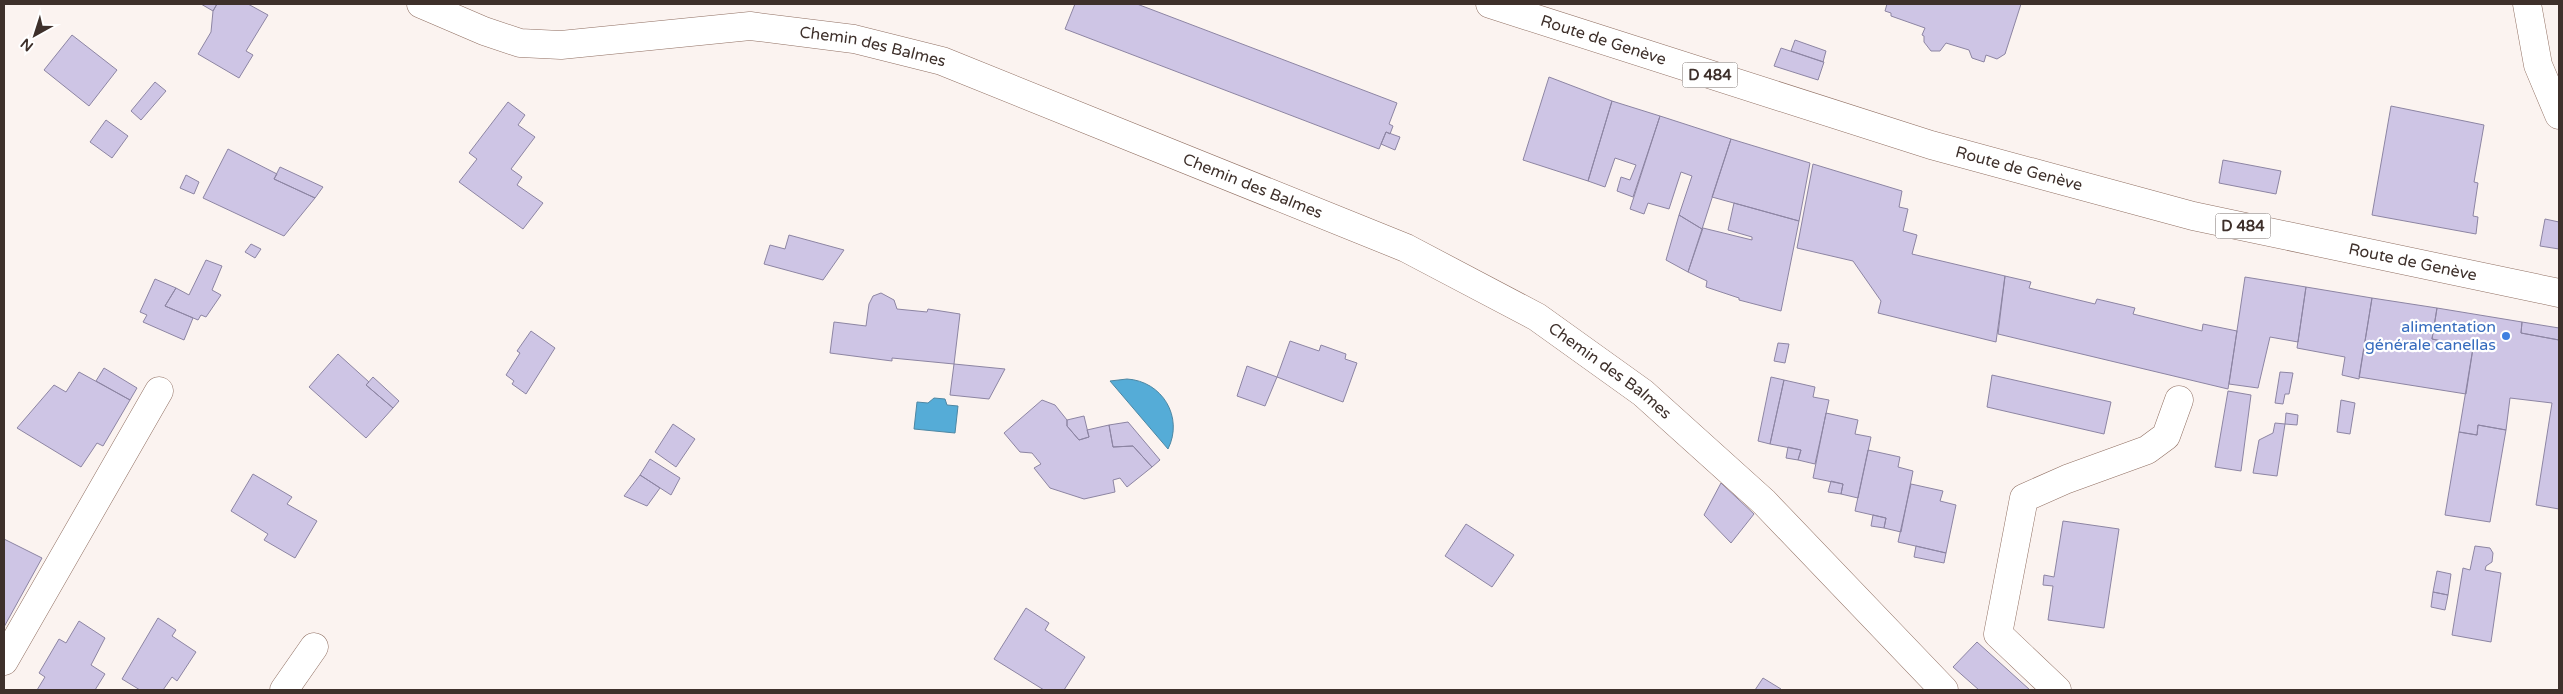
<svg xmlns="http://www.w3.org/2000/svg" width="2563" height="694" viewBox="0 0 2563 694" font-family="'Varela Round',sans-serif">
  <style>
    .water { fill: #55acd7; stroke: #4e87a3 }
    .building { fill: #cec5e5; stroke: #8d85a3 }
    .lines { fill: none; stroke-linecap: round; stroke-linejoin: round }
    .minor-casing { stroke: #906f62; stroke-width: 29 }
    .major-casing { stroke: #906f62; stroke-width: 29 }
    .minor { stroke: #fff; stroke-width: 28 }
    .major { stroke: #fff; stroke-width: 28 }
    .shop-dot { fill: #3f7fe0; stroke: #fff; stroke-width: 2 }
    .labels { text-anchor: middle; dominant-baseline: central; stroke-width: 4.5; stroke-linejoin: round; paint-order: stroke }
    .shield { fill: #fff; stroke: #786e6b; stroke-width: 1 }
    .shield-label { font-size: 15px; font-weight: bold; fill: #3e302b }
    .street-label { font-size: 16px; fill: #3e302b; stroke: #fff }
    .shop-label { font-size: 16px; fill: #366cbe; stroke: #fff; text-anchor: end }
  </style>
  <rect width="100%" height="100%" fill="#fbf3f0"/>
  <path class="water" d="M1127 379C1162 381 1184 417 1168 449L1110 381Z
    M934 398 945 399 947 405 958 406 955 433 914 429 917 402 928 403Z"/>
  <path class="building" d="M201 4H217L213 11Z
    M217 4H248L268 15 246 51 253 55 239 78 198 54 211 32 213 11Z
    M1075 4H1137L1397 103 1389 124 1393 126 1390 134 1386 132 1379 149 1065 29Z
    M1887 4H2021L2005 54 1997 59 1986 55 1984 62 1972 58 1969 50 1946 43 1940 51H1931L1924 42V36L1922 35 1925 28 1891 16V13L1885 11Z
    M72 35 117 70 89 106 44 70Z
    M1795 40 1826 51 1823 62 1791 51Z
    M1781 48 1824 62 1818 80 1774 66Z
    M1549 77 1612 101 1588 181 1523 160Z
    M155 82 166 91 141 120 131 111Z
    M1612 101 1660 116 1633 197 1617 191 1621 177 1630 180 1636 165 1615 158 1605 187 1588 181Z
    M508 102 525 115 518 125 535 137 511 169 522 177 517 185 543 203 523 229 459 182 477 159 469 153Z
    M2391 106 2484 125 2474 182 2478 183 2473 216 2478 217 2476 234 2372 215Z
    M1660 116 1731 139 1702 229 1679 215 1692 176 1681 172 1669 209 1648 203 1644 214 1630 209Z
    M106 120 128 136 112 158 90 142Z
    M1386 132 1400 137 1395 150 1381 144Z
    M1731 139 1810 163 1799 221 1712 197Z
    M228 149 277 174 274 179 315 198 284 236 203 198Z
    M2223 160 2281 171 2276 194 2219 183Z
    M1813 164 1902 191 1899 207 1908 209 1903 231 1917 235 1912 254 2005 276 1996 342 1878 313 1881 301 1853 261 1797 248Z
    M280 167 323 187 315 198 274 179Z
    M186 175 199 182 194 194 180 188Z
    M1734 203 1799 221 1781 311 1739 300V298L1706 287 1707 281 1688 272 1703 228 1752 240V237L1728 230Z
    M1679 215 1702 229 1688 272 1666 260Z
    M2545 219 2559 222V249L2540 246Z
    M789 235 844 250 823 280 764 264 770 245 785 249Z
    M251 244 261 249 255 258 245 252Z
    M206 260 222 266 212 290 221 295 206 317 201 315 198 320 165 306 176 288 189 295Z
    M2005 276 2031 282 2029 288 2095 304 2097 299 2135 308 2133 314 2202 331 2203 324 2237 331 2228 389 1998 334Z
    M2245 277 2306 287 2298 342 2270 337 2258 388 2229 384Z
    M155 279 176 288 165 306 193 318 184 340 143 322 147 315 140 312Z
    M2306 287 2372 298 2359 379 2342 375 2345 357 2297 348Z
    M881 293 894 300 897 309 927 312 928 309 960 314 954 364 892 358V361L830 353 834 322 866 326 869 304 873 296Z
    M2372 298 2437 308 2432 339 2473 348 2466 394 2359 377Z
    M2437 308 2522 322 2521 333 2559 340V509L2536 505 2552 403 2510 398 2506 430 2478 425 2477 435 2459 432 2473 348 2432 339Z
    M2522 322 2559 328V340L2521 333Z
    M531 331 555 348 526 394 512 384 514 381 506 375 520 353 517 351Z
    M1290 341 1319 351 1321 345 1346 354 1345 359 1357 363 1343 402 1277 377Z
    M1778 343 1789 344 1785 363 1774 361Z
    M338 354 369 382 366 385 393 408 366 438 309 387Z
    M954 364 1005 369 989 399 950 395Z
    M1247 366 1277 377 1265 406 1237 396Z
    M104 368 137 388 130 400 96 381Z
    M79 372 130 400 103 446 97 443 81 467 17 428 54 385 66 392Z
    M2280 372 2293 373 2289 394H2285L2283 404 2275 403Z
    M1992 375 2111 402 2104 434 1987 407Z
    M373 377 399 401 393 408 366 385Z
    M1771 377 1784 380 1770 444 1758 441Z
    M1784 380 1815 387 1813 397 1829 400 1815 464 1798 460 1801 450 1770 444Z
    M2228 391 2251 395 2241 471 2215 467Z
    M1042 400 1055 405 1067 420V426L1079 440 1089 437 1087 430 1109 425 1113 447 1133 446 1152 467 1127 487 1120 478 1113 480 1115 492 1084 499 1050 488 1034 468 1041 464 1032 453 1020 452 1004 433Z
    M2341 400 2355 403 2350 434 2337 432Z
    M1826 413 1858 420 1855 434 1871 437 1858 498 1841 494 1843 484 1813 478Z
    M2286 413 2298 415 2297 425 2285 424Z
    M1084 416 1089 437 1079 440 1067 426V420Z
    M1128 422 1160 460 1152 467 1133 446 1113 447 1109 425Z
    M2275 423 2285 424 2277 476 2253 473 2259 440 2273 433Z
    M673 424 695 439 676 467 655 452Z
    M2478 425 2506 430 2490 522 2445 515 2459 432 2477 435Z
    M1788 447 1801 450 1798 460 1786 458Z
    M1868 450 1900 457 1898 467 1913 471 1901 532 1884 528 1886 518 1855 511Z
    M650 459 680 478 671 495 640 475Z
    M253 474 292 497 287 504 317 521 295 558 264 540 268 534 231 511Z
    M640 475 660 488 647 506 624 496Z
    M1831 481 1843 484 1841 494 1828 492Z
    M1721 483 1754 514 1731 543 1704 515Z
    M1911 484 1943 491 1940 501 1956 505 1946 553 1898 542Z
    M1873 515 1886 518 1884 528 1871 526Z
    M2063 521 2119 529 2104 628 2048 620 2053 586 2043 585 2044 575 2054 577Z
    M1466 524 1514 555 1492 587 1445 556Z
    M4 539 42 558 4 627Z
    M1916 546 1946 553 1944 563 1914 557Z
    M2475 546 2490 548 2493 553 2492 562 2486 566 2485 570 2501 573 2491 642 2452 635 2463 568 2470 570Z
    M2437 571 2451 574 2448 595 2433 592Z
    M2433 592 2448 595 2445 610 2431 607Z
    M1026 608 1049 623 1045 630 1085 657 1064 690H1044L994 659Z
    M158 618 176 630 172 636 196 652 177 681 172 677 163 690H140L122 679Z
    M79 621 105 638 91 665 105 674 95 690H37L45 677 39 673 59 639 66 643Z
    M1977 642 2030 690H1979L1953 667Z
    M1763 678 1781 689 1780 690H1755Z"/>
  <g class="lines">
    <defs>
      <g id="minor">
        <path id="s1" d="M421 4 484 31 520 43 561 45 750 26 854 39 942 61 1406 248 1537 317 1643 393 1764 502 1944 690"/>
        <path d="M2527 4 2538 65 2559 115"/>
        <path d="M4 661 159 391"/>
        <path d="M284 690 314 647"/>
        <path d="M2057 690 1998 634 2024 498 2067 479 2147 450 2166 436 2179 400"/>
      </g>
      <g id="major">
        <path id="s2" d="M1490 4 1931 145 2193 216 2559 293"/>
      </g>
    </defs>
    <use href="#minor" class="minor-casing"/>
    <use href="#major" class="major-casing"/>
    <use href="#minor" class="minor"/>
    <use href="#major" class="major"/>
  </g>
  <circle class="shop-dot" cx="2506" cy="336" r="5"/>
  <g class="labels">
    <g class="shield">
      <rect x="1682.5" y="62.5" width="55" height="25" rx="4"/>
      <rect x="2215.5" y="213.5" width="55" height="25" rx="4"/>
    </g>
    <g class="shield-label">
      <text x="1710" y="75">D 484</text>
      <text x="2243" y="226">D 484</text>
    </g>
    <g class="street-label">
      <text stroke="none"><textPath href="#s2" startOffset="119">Route de Genève</textPath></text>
      <text stroke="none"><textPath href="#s1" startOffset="462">Chemin des Balmes</textPath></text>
      <text stroke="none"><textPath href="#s2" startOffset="554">Route de Genève</textPath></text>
      <text stroke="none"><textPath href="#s1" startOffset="868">Chemin des Balmes</textPath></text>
      <text stroke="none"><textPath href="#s2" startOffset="959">Route de Genève</textPath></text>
      <text stroke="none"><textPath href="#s1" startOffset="1272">Chemin des Balmes</textPath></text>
    </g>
    <g class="shop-label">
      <text x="2496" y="327">alimentation<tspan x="2496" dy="18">générale canellas</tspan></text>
    </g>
  </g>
  <rect width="2563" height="694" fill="none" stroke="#3e302b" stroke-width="10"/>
  <g transform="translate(35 35) rotate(219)" stroke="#ffffff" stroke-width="4" paint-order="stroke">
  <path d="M0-4L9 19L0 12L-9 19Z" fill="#3e302b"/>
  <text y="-8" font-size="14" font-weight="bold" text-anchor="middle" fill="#3e302b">N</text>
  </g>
</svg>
